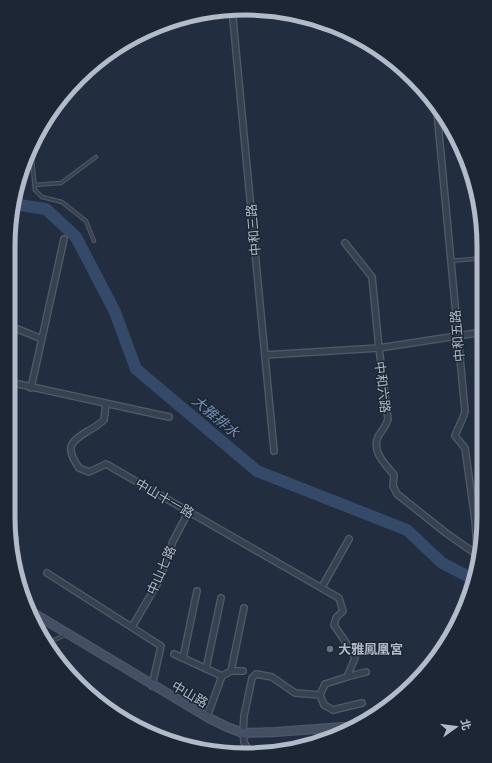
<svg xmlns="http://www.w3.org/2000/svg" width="492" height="763" viewBox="0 0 492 763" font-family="Barlow,'Noto Sans TC',sans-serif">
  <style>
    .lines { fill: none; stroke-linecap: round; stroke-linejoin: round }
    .stream { stroke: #354968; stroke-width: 2 }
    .river { stroke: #354968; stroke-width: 12 }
    .service-casing { stroke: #525b6a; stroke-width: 4.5 }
    .minor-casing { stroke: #525b6a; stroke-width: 8 }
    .secondary-casing { stroke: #525b6a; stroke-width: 10 }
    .service { stroke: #37414f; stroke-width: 2.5 }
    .minor { stroke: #37414f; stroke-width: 5.5 }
    .secondary { stroke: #444f63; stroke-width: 8 }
    .worship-dot { fill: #6b7280; stroke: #1c2634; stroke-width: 1.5 }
    .labels { text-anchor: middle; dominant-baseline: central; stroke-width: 3; stroke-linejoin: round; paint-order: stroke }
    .street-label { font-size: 13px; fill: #b3bbca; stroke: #1c2634 }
    .poi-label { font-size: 13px; font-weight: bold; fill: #b3bbca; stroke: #1c2634; text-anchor: start }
    .water-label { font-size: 14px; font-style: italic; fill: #7891b4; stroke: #1c2634 }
    .rim { fill: none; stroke: #b3bbca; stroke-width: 5 }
  </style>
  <rect width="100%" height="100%" fill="#222e40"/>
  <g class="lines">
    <path class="stream" d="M330 736 339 731"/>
    <path class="river" d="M13 204 46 209 76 237 115 312 136 369 257 471 407 530 442 563 473 579"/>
    <defs>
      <path id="service" d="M31 147 35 190 42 197 62 202 86 221 94 241
        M34 185 61 183 96 157
        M451 261 483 258
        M10 532 17 538 14 552 20 581 19 583
        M45 644 65 635"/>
      <path id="minor" d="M232 9 274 451
        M437 112 465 411C463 420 458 427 455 436L465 448 475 520 478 563
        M345 243 372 277 379 348 388 419C386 426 383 429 379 435 370 450 385 464 394 475L393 486 397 494 446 533 476 554
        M13 306 10 326 42 339
        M265 355 379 348 483 332
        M9 382 169 417
        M31 388 64 239
        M106 404 104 420C99 424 94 428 88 431 68 443 66 448 79 468L89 472 106 464 339 598 343 611 336 618 334 625 347 644 355 658 347 677 325 684 320 695
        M47 573 161 646 152 686
        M322 587 349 539
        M132 627 160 579 173 541 189 511
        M174 654 222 676 231 671H243
        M183 658 197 591
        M206 669 221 598
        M231 671 244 608
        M347 677 366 672
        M320 695 324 705 333 710 362 703
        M207 717 222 676
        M250 753 244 742 243 733 244 716 252 678 256 674 272 677 295 693 320 695"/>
      <path id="secondary" d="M30 611 207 717 227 727 243 733 275 732 357 726"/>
    </defs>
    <use href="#service" class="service-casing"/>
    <use href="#minor" class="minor-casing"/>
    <use href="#secondary" class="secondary-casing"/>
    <use href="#service" class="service"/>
    <use href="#minor" class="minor"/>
    <use href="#secondary" class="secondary"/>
  </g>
  <circle class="worship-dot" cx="330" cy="649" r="4"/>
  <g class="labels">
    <g class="street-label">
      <text transform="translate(253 230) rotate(-95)">中和三路</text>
      <text transform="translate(457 336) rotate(-95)">中和五路</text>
      <text transform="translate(383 387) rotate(83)">中和六路</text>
      <text transform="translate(165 498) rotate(30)">中山十一路</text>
      <text transform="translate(161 570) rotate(-66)">中山七路</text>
      <text transform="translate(190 694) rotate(30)">中山路</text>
    </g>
    <g class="poi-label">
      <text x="338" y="649">大雅鳳凰宮</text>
    </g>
    <g class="water-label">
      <text transform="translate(216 416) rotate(40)">大雅排水</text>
    </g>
  </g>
  <path d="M0 0H492V763H0ZM246 15H246A231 231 0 0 1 477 246V517A231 231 0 0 1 246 748H246A231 231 0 0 1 15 517V246A231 231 0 0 1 246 15Z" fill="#1c2634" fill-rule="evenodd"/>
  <path class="rim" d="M246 15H246A231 231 0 0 1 477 246V517A231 231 0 0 1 246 748H246A231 231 0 0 1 15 517V246A231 231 0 0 1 246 15Z"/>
  <g transform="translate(456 727) rotate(76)" stroke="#1c2634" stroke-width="3" paint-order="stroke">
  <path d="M0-3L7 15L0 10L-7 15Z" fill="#b3bbca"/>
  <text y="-6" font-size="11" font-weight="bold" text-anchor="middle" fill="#b3bbca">北</text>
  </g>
</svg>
